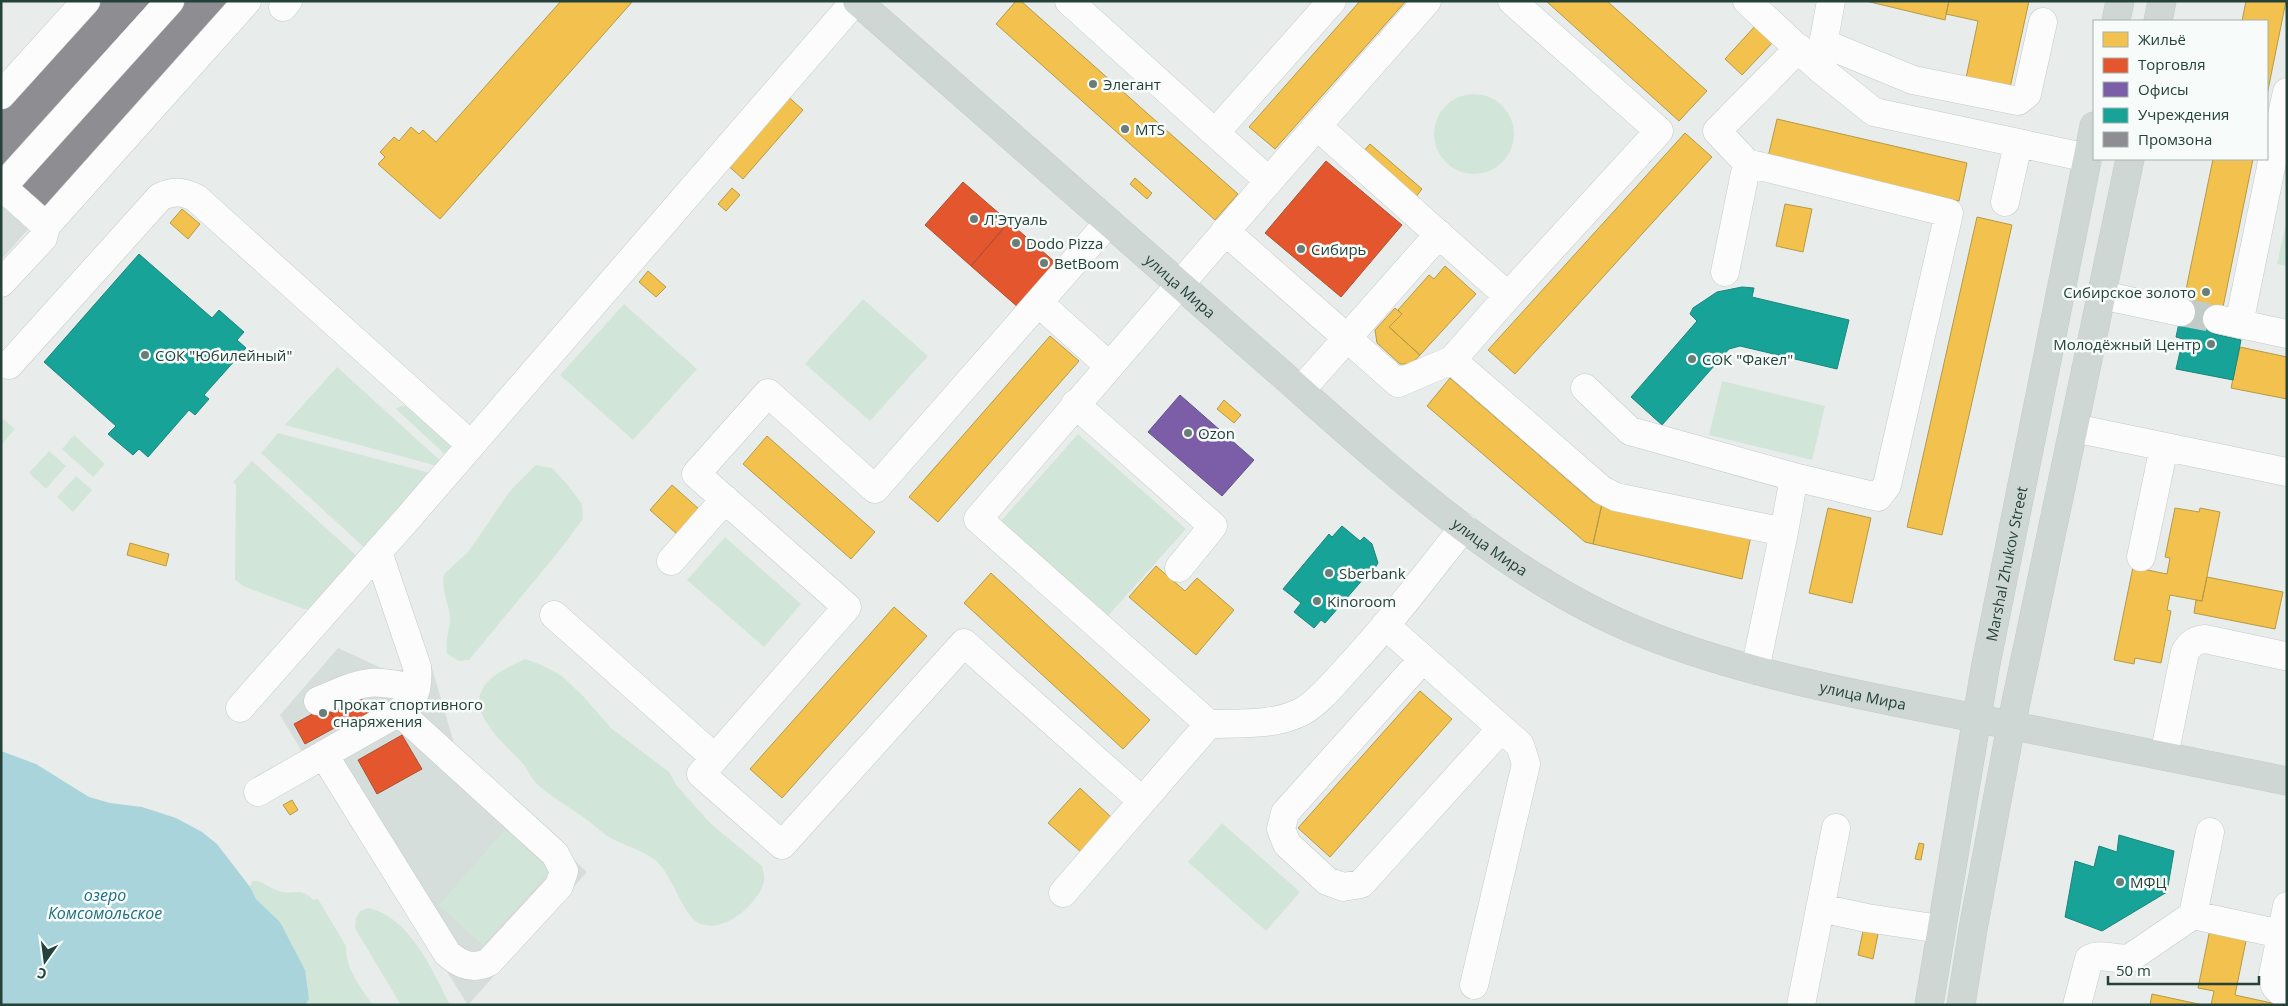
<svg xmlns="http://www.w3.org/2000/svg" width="2288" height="1006" viewBox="0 0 2288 1006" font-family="'Open Sans',sans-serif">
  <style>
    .built { fill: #d6dedb }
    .green { fill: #d1e6d8 }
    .water { fill: #a9d4db }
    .homes { fill: #f2c14e; stroke: #b49b48 }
    .shops { fill: #e4572e; stroke: #aa5132 }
    .offices { fill: #7b5ea7; stroke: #615686 }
    .public { fill: #17a398; stroke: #1b867c }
    .industry { fill: #8d8d92; stroke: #6e7678 }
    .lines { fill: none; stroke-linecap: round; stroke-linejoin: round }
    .minor-tunnel { stroke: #c1cbc8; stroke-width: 28; stroke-dasharray: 28 14; stroke-linecap: butt }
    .minor-casing { stroke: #c5cac8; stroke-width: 29 }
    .major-casing { stroke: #c3ccc9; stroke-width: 29 }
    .minor { stroke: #fcfcfc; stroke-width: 28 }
    .major { stroke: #cfd7d5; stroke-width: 28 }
    .poi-dot { fill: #697e78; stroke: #f7fbf9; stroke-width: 2 }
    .labels { text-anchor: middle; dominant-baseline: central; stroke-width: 5; stroke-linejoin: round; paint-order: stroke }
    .poi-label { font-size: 15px; fill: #24423a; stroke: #f7fbf9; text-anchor: start }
    .street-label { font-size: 15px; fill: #24423a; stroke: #f7fbf9 }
    .water-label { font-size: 16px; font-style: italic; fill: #1c6f80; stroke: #f7fbf9 }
  </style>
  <rect width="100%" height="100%" fill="#e8edeb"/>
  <path class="built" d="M1 200 31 226 1 260Z
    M338 648 390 672 431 665 456 750 587 872 468 1005 326 782 313 770 280 715Z"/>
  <path class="green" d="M1434 134a40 40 0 1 1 80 0a40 40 0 1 1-80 0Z
    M2287 219V266L2277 264Z
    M863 299 928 356 870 421 805 364Z
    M624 304 697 369 633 440 560 375Z
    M337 367 444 464 441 467 285 425Z
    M1722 381 1825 406 1812 460 1709 435Z
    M401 406H413L453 441 449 458 396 409Z
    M1 417 15 429 1 445Z
    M278 433 434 474 367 550 261 453Z
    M1078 434 1186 529 1107 617 1000 522Z
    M74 435 105 464 93 477 62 449Z
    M49 451 66 466 46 489 29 473Z
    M252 461 359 558 315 610 304 609 243 586 235 580 236 485 233 482Z
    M536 465 552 468 567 484 582 504 583 519 559 551 469 660 459 661 447 654C445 637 450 631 450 618 449 601 441 594 444 574L468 552 510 491Z
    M76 476 92 490 73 512 57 497Z
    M725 537 801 604 764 647 687 580Z
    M525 659 542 665 562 676 583 696 611 728 669 772 677 786 711 824 762 866C763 870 765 877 764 881 759 904 721 937 697 922 682 913 673 875 655 860 641 849 622 845 607 836 599 830 592 823 583 817 568 806 551 797 537 784 531 779 529 771 524 765 510 748 468 716 482 690 488 676 512 665 525 659Z
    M1222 823 1300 892 1266 931 1188 862Z
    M505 830 550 870 483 945 439 905Z
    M252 881C263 880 269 888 279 891 292 896 301 886 313 900L318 899 346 946C345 968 361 988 373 1005H305L309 999 280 922 256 899 250 887Z
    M368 908C409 916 433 971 450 1005H401L355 928 356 918 360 911Z"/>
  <path class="water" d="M1 751 36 764 89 797 110 803 142 807 176 818 202 832 217 844 250 887 256 899 280 922 305 970 309 999 305 1005H1Z"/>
  <path class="homes" d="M561 1H633L440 219 378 164 385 157 380 152 394 137 399 141 411 127 419 134 423 130 436 142Z
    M1016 1H1021L1238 194 1215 220 996 24Z
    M1360 1H1406L1275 149 1249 127Z
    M1546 1H1607L1707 91 1679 121Z
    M1866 1H1949L1945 20Z
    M1949 1H2029L2010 88 1966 78 1978 21 1946 14Z
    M2246 1H2286L2267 95V21H2242Z
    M1756 25 1774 41 1742 75 1725 59Z
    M784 93 803 110 743 179 724 162Z
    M1777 119 1967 163 1959 201 1768 157Z
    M1685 133 1712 157 1515 374 1488 350Z
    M1370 144 1422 189 1415 198 1362 153Z
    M2213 159H2253L2222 312 2183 304Z
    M1135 178 1152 193 1147 199 1130 184Z
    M732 188 740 195 726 211 718 204Z
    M1785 204 1812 209 1803 252 1776 246Z
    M182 209 200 224 188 239 170 223Z
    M1977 217 2012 225 1942 535 1907 527Z
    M1445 266 1476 294 1420 355 1389 327 1402 314 1398 310 1429 275 1434 279Z
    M648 271 666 287 656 297 639 282Z
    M1395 308 1402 314 1389 327 1420 355 1412 364H1400L1377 343 1375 330Z
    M1050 336 1079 361 938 522 909 497Z
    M2240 347 2287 357V399L2231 388Z
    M1450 378 1593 502 1602 504 1593 544 1585 542 1427 406Z
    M1224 400 1241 415 1234 423 1217 409Z
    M767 436 875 532 851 559 743 464Z
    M672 485 699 509 677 534 650 510Z
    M1602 504 1751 536 1742 579 1593 544Z
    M1828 508 1871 518 1852 603 1809 593Z
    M2175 508 2199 512 2200 508 2220 512 2202 601 2170 595 2167 610 2171 611 2161 663 2135 658 2134 664 2114 660 2133 567 2167 574 2170 558 2165 557Z
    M130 543 169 554 166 566 127 555Z
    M1156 566 1185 591 1197 578 1234 610 1196 655 1129 597Z
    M991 573 1150 720 1123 749 964 603Z
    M2207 577 2283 592 2275 629 2194 613 2196 600 2202 601Z
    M894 607 927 636 782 798 750 769Z
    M1420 691 1452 719 1330 857 1298 828Z
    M1080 788 1112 818 1081 852 1048 823Z
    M292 800 298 810 290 815 283 805Z
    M1919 843 1924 844 1921 860 1915 859Z
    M2210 929 2247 936 2235 995 2281 1005H2211L2214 991 2198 988Z
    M1863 931 1878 934 1873 959 1858 955Z
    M2152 994 2203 1005H2150Z"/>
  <path class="shops" d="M1326 161 1402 225 1341 297 1265 233Z
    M963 182 1009 222 971 266 925 225Z
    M1009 222 1057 264 1019 308 971 266Z
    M361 697 371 718 341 733 331 713Z
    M327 706 338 726 305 744 294 724Z
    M402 735 422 769 377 794 358 760Z"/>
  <path class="offices" d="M1180 395 1254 460 1222 496 1148 432Z"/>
  <path class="public" d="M139 254 212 318 219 310 244 332 237 340 246 348 204 395 209 399 195 415 189 410 148 457 139 449 133 455 108 434 116 426 44 362Z
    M1742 287 1754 288 1752 297 1849 320 1837 369 1740 346 1729 349 1662 425 1631 397 1697 321 1690 314 1693 308 1717 292Z
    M2183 304 2219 311 2214 334 2241 340 2233 380 2176 369 2183 339 2176 337Z
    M1342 526 1360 541 1364 537 1372 544 1378 563 1372 573 1365 577 1325 623 1321 620 1314 628 1294 612 1301 603 1283 589 1329 534 1332 537Z
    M2119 835 2174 851 2167 892 2102 931 2065 917 2075 861 2094 867 2099 846 2117 852Z"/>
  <path class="industry" d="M99 1H150L1 168V110Z
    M184 1H234L44 207 18 183Z"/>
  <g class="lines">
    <path class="minor-tunnel" d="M2181 312 2217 319"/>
    <defs>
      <path id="minor" d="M1069 1 1215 133
        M1332 1 1215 133 1269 181 978 519 1209 724C1239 723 1276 726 1303 711 1320 701 1334 683 1347 669 1389 624 1426 575 1464 527
        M1747 1 1819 68 1874 112 2088 158
        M283 7 288 1
        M1823 43 1913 80 2018 101 2027 94 2043 22
        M1820 61 1831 1
        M1 95 86 1
        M1317 126 1427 1
        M2278 133 2287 92
        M1269 181 1317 126 1508 296 1452 360 1602 490 1616 497 1784 532 1755 670
        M1 186 46 226 43 238 1 283
        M2 187 170 1
        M2005 202 2018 144
        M1108 223 875 489 768 393 696 474 847 607 701 774 782 845 964 643 1141 800
        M46 226 247 1
        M1225 231 1347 338 1439 234
        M1725 272 1747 163
        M2101 295 2181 312
        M1508 296 1659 131 1512 1
        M1039 303 1108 365
        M2217 319 2287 334
        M2239 324 2278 133 2287 134
        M9 365 160 197C174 191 182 191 196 198L471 445
        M1585 388 1630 431 1794 477
        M1301 390 1347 338 1398 383 1452 360
        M1075 404 1213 526 1179 568
        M2074 428 2287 472
        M1784 532 1794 477 1878 497 1887 485 1949 213 1747 163 1717 131 1799 48
        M2141 557 2164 447
        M671 561 725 499
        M554 615 715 758
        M1385 625 1520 745 1526 764 1474 985
        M1423 659 1285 813 1281 829 1287 844 1327 881 1343 887 1361 884 1501 729
        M318 701C364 682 366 677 416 689
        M240 708 408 518 855 1
        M324 755 447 953C460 965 473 970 489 962L559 886 564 871 555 854 399 712
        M2164 756 2185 652C2191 643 2195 640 2205 639L2285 656
        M258 792 399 712C415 702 419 686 417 667L378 552
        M1063 893 1209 724
        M2287 906 2273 975C2273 986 2276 990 2287 995
        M1820 908 1867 918 1940 929
        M2193 915 2210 832
        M1801 1005 1836 828
        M2077 1005 2089 959C2103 952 2115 961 2130 958L2193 915 2281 934"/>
      <g id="major">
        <path id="s1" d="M857 1C993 122 1130 242 1268 362 1380 460 1500 575 1640 632 1744 674 1856 694 1965 716 2073 737 2180 760 2287 781"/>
        <path d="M2116 21 2120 1"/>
        <path d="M2158 21 2162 1"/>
        <path id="s2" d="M1929 1005 1985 669 2094 126"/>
        <path d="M1961 1005 1973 929 2011 726 2130 159"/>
      </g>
    </defs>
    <use href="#minor" class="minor-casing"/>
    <use href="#major" class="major-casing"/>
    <use href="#minor" class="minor"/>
    <use href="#major" class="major"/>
  </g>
  <g class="poi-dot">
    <circle cx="1093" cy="84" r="5"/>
    <circle cx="1125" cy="129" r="5"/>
    <circle cx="974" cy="219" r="5"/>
    <circle cx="1016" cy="243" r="5"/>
    <circle cx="1301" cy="249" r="5"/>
    <circle cx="1044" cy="263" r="5"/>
    <circle cx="2206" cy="292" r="5"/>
    <circle cx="2211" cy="344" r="5"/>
    <circle cx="145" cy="355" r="5"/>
    <circle cx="1692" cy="359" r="5"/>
    <circle cx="1188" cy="433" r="5"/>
    <circle cx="1329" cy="573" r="5"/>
    <circle cx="1317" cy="601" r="5"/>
    <circle cx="323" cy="713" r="5"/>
    <circle cx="2120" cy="882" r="5"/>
  </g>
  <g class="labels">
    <g class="poi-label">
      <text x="1103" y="84">Элегант</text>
      <text x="1135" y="129">MTS</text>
      <text x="984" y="219">Л'Этуаль</text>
      <text x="1026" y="243">Dodo Pizza</text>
      <text x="1311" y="249">Сибирь</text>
      <text x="1054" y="263">BetBoom</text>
      <text x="2196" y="292" text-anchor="end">Сибирское золото</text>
      <text x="2201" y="344" text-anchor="end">Молодёжный Центр</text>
      <text x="155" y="355">СОК "Юбилейный"</text>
      <text x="1702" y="359">СОК "Факел"</text>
      <text x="1198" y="433">Ozon</text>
      <text x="1339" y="573">Sberbank</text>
      <text x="1327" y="601">Kinoroom</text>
      <text x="333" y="704">Прокат спортивного<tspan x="333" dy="17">снаряжения</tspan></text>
      <text x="2130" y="882">МФЦ</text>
    </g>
    <g class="street-label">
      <text stroke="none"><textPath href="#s1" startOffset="431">улица Мира</textPath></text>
      <text stroke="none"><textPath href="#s1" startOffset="836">улица Мира</textPath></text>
      <text stroke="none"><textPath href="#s2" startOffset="448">Marshal Zhukov Street</textPath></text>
      <text stroke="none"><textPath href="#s1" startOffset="1241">улица Мира</textPath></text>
    </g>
    <g class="water-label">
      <text x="105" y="895">озеро<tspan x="105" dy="18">Комсомольское</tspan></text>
    </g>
  </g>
  <rect width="2288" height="1006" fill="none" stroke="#24423a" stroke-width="5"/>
  <rect x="2093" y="20" width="175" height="140" fill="#f7fbf9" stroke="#a3b1ad"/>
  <rect x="2103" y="32" width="25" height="15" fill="#f2c14e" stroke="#a3b1ad"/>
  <text x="2138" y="45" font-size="15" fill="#24423a">Жильё</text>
  <rect x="2103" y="58" width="25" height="15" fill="#e4572e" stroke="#a3b1ad"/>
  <text x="2138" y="70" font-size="15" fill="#24423a">Торговля</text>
  <rect x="2103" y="82" width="25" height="15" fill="#7b5ea7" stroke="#a3b1ad"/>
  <text x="2138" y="95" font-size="15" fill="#24423a">Офисы</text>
  <rect x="2103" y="108" width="25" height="15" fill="#17a398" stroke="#a3b1ad"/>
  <text x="2138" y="120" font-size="15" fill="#24423a">Учреждения</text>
  <rect x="2103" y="132" width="25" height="15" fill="#8d8d92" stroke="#a3b1ad"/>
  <text x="2138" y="145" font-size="15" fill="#24423a">Промзона</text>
  <g transform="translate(45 961) rotate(194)" stroke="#f7fbf9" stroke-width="4" paint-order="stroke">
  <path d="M0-4L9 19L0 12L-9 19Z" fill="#24423a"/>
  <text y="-8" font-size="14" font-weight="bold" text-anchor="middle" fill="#24423a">С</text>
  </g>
  <path d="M2108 976v8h151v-8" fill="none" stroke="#24423a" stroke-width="2.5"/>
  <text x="2116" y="976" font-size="15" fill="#24423a" stroke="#f7fbf9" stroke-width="4" paint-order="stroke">50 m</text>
</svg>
